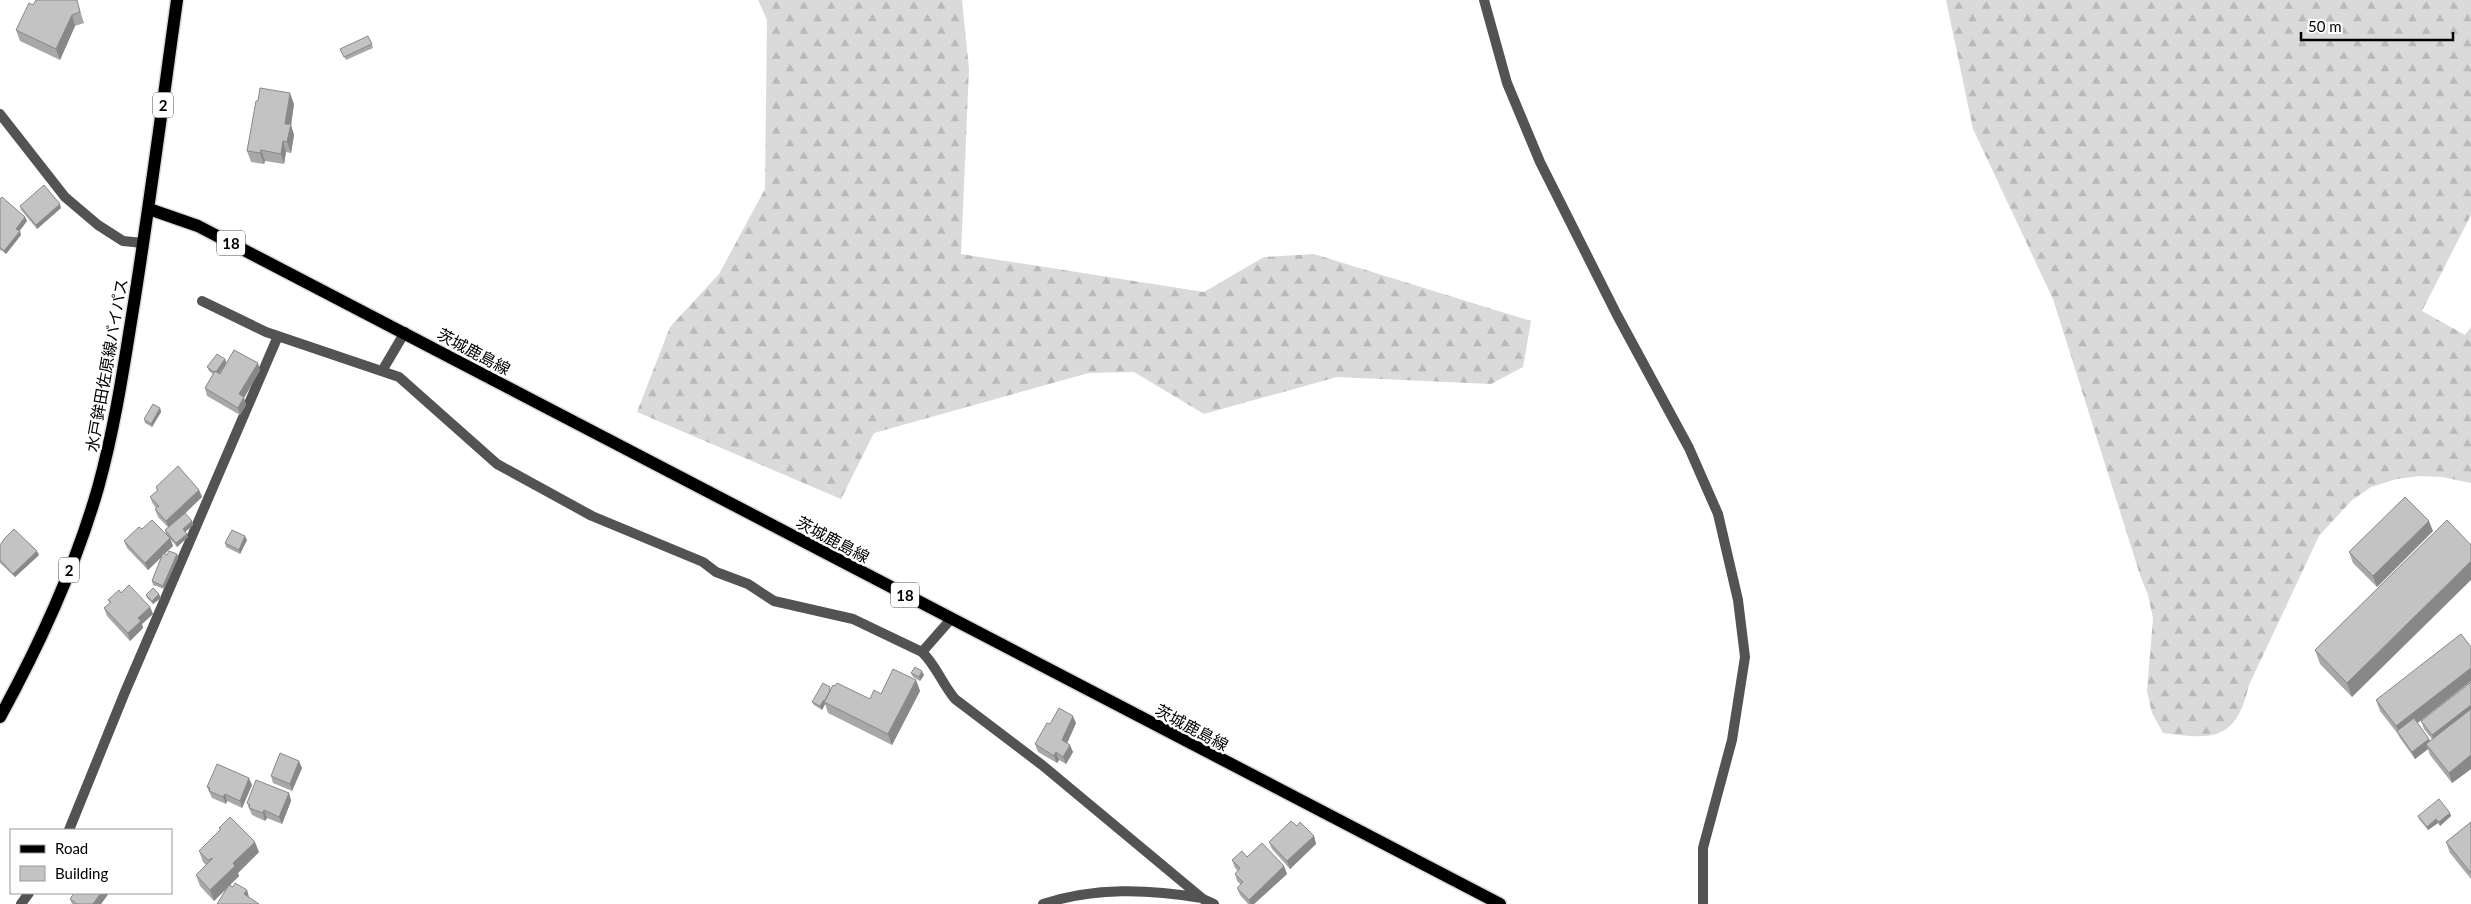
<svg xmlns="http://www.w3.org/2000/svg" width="2471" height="904" viewBox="0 0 2471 904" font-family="Lato,'Noto Sans JP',sans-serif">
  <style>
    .forest { fill: url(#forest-firs) }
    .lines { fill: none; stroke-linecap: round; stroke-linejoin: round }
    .primary-casing { stroke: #dbdbdb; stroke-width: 15 }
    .minor { stroke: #535353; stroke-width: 10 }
    .primary { stroke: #000; stroke-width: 12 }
    .wall { fill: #a8a8a8 }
    .shaded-wall { fill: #888 }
    .building { fill: #c3c3c3; stroke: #888 }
    .labels { text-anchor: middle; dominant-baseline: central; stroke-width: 5; stroke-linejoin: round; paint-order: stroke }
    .shield { fill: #fff; stroke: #4c4c4c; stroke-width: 1 }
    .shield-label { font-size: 15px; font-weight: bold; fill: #000 }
    .street-label { font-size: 16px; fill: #000; stroke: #fff }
  </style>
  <defs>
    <pattern id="forest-firs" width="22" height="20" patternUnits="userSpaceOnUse" patternTransform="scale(1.25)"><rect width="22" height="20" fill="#dadada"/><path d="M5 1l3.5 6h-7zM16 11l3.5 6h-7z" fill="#b9b9b9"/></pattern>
  </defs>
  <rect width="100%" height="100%" fill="#fff"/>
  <path class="forest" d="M758 0H962L969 69 961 254 1204 292 1264 257 1314 254 1531 321 1523 367 1491 384 1337 377 1204 414 1134 372 1089 373 874 433 841 499 637 412 670 327 719 274 765 189 767 20Z
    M1946 0H2471V215L2422 311 2465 335 2471 327V483L2442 477 2420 476 2397 479 2371 487 2351 501 2319 536 2249 685C2236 740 2215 740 2163 733L2152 713 2147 691 2153 618 2148 595 2140 575 2053 299 1973 129Z"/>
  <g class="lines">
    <defs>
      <path id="primary" d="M149 209 198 226 1500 904
        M0 717C40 644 75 568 98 488 115 427 124 365 134 303 150 202 163 101 177 0"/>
    </defs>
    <use href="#primary" class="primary-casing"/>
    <path class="minor" d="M1484 0 1507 83 1540 162 1617 315 1689 448 1718 514 1738 600 1745 657 1732 740 1703 848V904
      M0 114 65 197 98 225 123 241 143 243
      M202 301 266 332 399 377 497 464 592 516 703 562 716 572 748 584 774 601 853 619 922 652
      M382 371 405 332
      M951 619 922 652C936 665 942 684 955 699L1042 765 1203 899 1214 904
      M69 830 125 692 278 336
      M21 904 29 893
      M1043 904C1095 887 1148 889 1202 898"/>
    <use href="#primary" class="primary"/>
  </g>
  <path class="wall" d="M33 5 79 7 84 23 75 26 60 60 20 41 16 30Z
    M372 44 373 48 346 60 340 49Z
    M294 104 291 125 294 135 291 153 286 152 284 164 265 161 264 164 251 162 247 151Z
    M0 199 25 217 27 221 19 231 21 235 6 254 1 250 0 251Z
    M20 206 61 208 37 229 21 210Z
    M225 359 226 363 260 370 244 398 246 405 240 415 207 396 205 388 213 374 209 371 207 367Z
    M160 408 161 412 152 427 145 423 144 419Z
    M156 487 199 490 202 497 184 514 192 521 193 525 185 532 188 537 177 547 166 534 165 530 168 527 158 517 155 509 156 508 153 504 150 497 157 491Z
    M2447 520 2352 697 2320 664 2315 650Z
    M2433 531 2377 587 2353 563 2349 552Z
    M170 538 173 546 164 554 167 555 177 554 178 558 164 589 153 585 152 581 162 556 148 570 127 548 124 541Z
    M247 540 240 554 226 547 225 543Z
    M0 545 39 555 15 577 0 563Z
    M121 593 150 607 153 614 142 624 143 628 130 641 107 616 104 608 110 603 108 600Z
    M146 595 161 598 153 604 147 598Z
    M2471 647V681L2417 723 2430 741 2432 739 2424 729 2421 721 2471 682V769L2452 783 2430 755 2428 749 2415 759 2400 738 2398 734 2380 711 2376 700Z
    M911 673 924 675 920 681 913 677Z
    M916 680 920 691 892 745 828 713 825 704 822 710 814 705 812 702 831 689 870 699Z
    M1076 723 1067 743 1073 752 1066 764 1059 760 1057 763 1038 752 1035 744 1050 724Z
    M302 768 292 791 273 783 271 776Z
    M252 785 242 808 227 801 226 804 212 798 207 787Z
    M289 793 291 801 282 824 267 818 265 821 252 815 247 803Z
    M2450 813 2451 816 2440 826 2438 823 2428 830 2419 819 2418 816Z
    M2471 822V879L2450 853 2446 842Z
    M1297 826 1314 836 1316 844 1290 869 1272 849 1269 842Z
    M219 828 259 852 238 873 239 876 230 885 233 887 247 890 249 897 259 904H217L226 889 214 901 200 886 196 875 206 865 203 862 199 851 220 830Z
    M1247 857 1284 866 1287 874 1254 904H1248L1240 895 1237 888 1241 885 1237 881 1235 874 1238 871 1235 868 1232 860Z
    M109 893 101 904H72L70 899Z"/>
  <path class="shaded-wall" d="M72 15 75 26 60 60 56 49Z
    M290 93 294 104 291 125 294 135 291 153 287 142 285 124Z
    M283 141 286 152 284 164 281 154Z
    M261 150 265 161 264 164 260 153Z
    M60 204 61 208 37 229 36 225Z
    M25 217 27 221 18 233 16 229Z
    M20 231 21 235 6 254 4 251Z
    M225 359 226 363 216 377 215 373Z
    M258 363 260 370 244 398 246 405 240 415 238 408 239 394Z
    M160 408 161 412 152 427 151 424Z
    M199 490 202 497 169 529 166 521Z
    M192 521 193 525 184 533 183 529Z
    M2429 521 2433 531 2377 587 2373 576Z
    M187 534 188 537 177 547 176 543Z
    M245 536 247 540 240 554 239 550Z
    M170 538 173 546 148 570 145 563Z
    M37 551 39 555 15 577 13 574Z
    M177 554 178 558 164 589 163 586Z
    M2471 561V580L2352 697 2347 683Z
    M159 594 161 598 153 604 152 601Z
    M150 607 153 614 142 624 143 628 130 641 128 633 138 618Z
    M2471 668V681L2401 736 2396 726Z
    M922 671 924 675 920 681 919 677Z
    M916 680 920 691 892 745 888 734Z
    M824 700 825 704 822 710 820 706Z
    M2471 705V714L2435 743 2432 735Z
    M1073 716 1076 723 1065 748 1062 740Z
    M2429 739 2432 746 2426 744 2428 749 2415 759 2412 752Z
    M1070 745 1073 752 1066 764 1063 757Z
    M1056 752 1059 760 1057 763 1054 756Z
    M2471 755V769L2452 783 2449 773Z
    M299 761 302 768 292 791 290 784Z
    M249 778 252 785 242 808 240 801Z
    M289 793 291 801 282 824 279 817Z
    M225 794 227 801 226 804 223 797Z
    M264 810 267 818 265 821 263 813Z
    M2450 813 2451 816 2440 826 2439 822Z
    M2436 819 2438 823 2428 830 2427 827Z
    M1314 836 1316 844 1290 869 1287 861Z
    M255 842 259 852 238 873 239 876 214 901 210 890 233 863Z
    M1284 866 1287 874 1254 904H1250L1249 900Z
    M247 890 249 898 244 894Z
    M101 893H109L101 904H93Z"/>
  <path class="building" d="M36 0H77L80 12 72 15 56 49 16 30 29 3 33 5Z
    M368 36 372 44 344 57 340 49Z
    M260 88 290 93 285 124H291L287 142 283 141 281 154 261 150 260 153 247 151 256 101H258Z
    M44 185 60 204 36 225 20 206Z
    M2 197 25 217 16 229 20 231 4 251 0 247V199Z
    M234 350 258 363 239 394 244 397 238 408 205 388 215 371 220 374Z
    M217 354 225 359 216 372 215 371 214 372 207 367Z
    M153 404 160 408 151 424 144 419Z
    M178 466 199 490 166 521 155 509 159 506 150 497 158 490 156 487Z
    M2405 497 2429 521 2373 576 2349 552Z
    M185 513 192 521 183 529 187 534 176 543 165 530Z
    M152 520 170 538 145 563 124 541 139 527 142 529Z
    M2447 520 2471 545V561L2347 683 2315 650Z
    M14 529 37 551 13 574 0 560V545L5 538Z
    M232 530 245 536 239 550 225 543Z
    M169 551 177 554 163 586 152 581 163 553 167 555Z
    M129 585 150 607 138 618 141 621 128 633 104 608 111 602 108 600 119 590 121 593Z
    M153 588 159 594 152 601 146 595Z
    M2461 634 2471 647V668L2396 726 2376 700Z
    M915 667 922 671 919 677 911 673Z
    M893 669 916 680 888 734 824 702 833 685 835 686 837 683 870 699 874 690 881 694Z
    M2471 682V705L2432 735 2421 721Z
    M823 683 830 687 829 690 830 691 825 701 824 700 820 706 812 702Z
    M1059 708 1073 716 1062 740 1070 745 1063 757 1056 752 1054 756 1035 744 1047 723 1050 724Z
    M2471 709V755L2449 773 2426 744Z
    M2414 718 2429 739 2412 752 2397 731Z
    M280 753 299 761 290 784 271 776Z
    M217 764 249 778 240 801 225 794 223 797 209 791 210 788 207 787Z
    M256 780 289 793 279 817 264 810 263 813 249 808 250 805 247 803Z
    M2439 799 2450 813 2439 822 2436 819 2427 827 2418 816Z
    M230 817 255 842 233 863 235 866 210 890 196 875 213 858 208 860 199 851 221 829 219 828Z
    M1291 821 1297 826 1300 822 1314 836 1287 861 1269 842Z
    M2471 822V873L2446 842Z
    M1262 843 1284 866 1249 900 1237 888 1243 882 1235 874 1240 868 1232 860 1242 851 1247 857Z
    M235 883 247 890 244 894 259 904H217L229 885 233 887Z
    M74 893H101L93 904H77L70 899Z"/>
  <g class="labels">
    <g class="shield">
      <rect x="153" y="92.5" width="20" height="25" rx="4"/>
      <rect x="217" y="230.5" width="28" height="25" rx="4"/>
      <rect x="59" y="557.5" width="20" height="25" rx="4"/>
      <rect x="891" y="582.5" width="28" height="25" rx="4"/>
    </g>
    <g class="shield-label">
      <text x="163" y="105">2</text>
      <text x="231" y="243">18</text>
      <text x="69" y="570">2</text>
      <text x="905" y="595">18</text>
    </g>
    <g class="street-label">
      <text transform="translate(474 351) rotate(28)">茨城鹿島線</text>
      <text transform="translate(106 365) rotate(-80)">水戸鉾田佐原線バイパス</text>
      <text transform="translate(833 539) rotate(28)">茨城鹿島線</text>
      <text transform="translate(1192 727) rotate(28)">茨城鹿島線</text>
    </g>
  </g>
  <rect x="10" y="829" width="162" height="65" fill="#ffffff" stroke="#999999"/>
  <rect x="20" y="845" width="25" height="8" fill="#000000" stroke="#999999"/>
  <text x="55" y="854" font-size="15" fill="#000000">Road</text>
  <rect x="20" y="866" width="25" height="15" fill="#c3c3c3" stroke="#999999"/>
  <text x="55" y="879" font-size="15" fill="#000000">Building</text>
  <path d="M2301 32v8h152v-8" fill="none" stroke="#000000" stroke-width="2.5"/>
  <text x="2308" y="32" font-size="15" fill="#000000" stroke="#ffffff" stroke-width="4" paint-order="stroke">50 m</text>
</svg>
